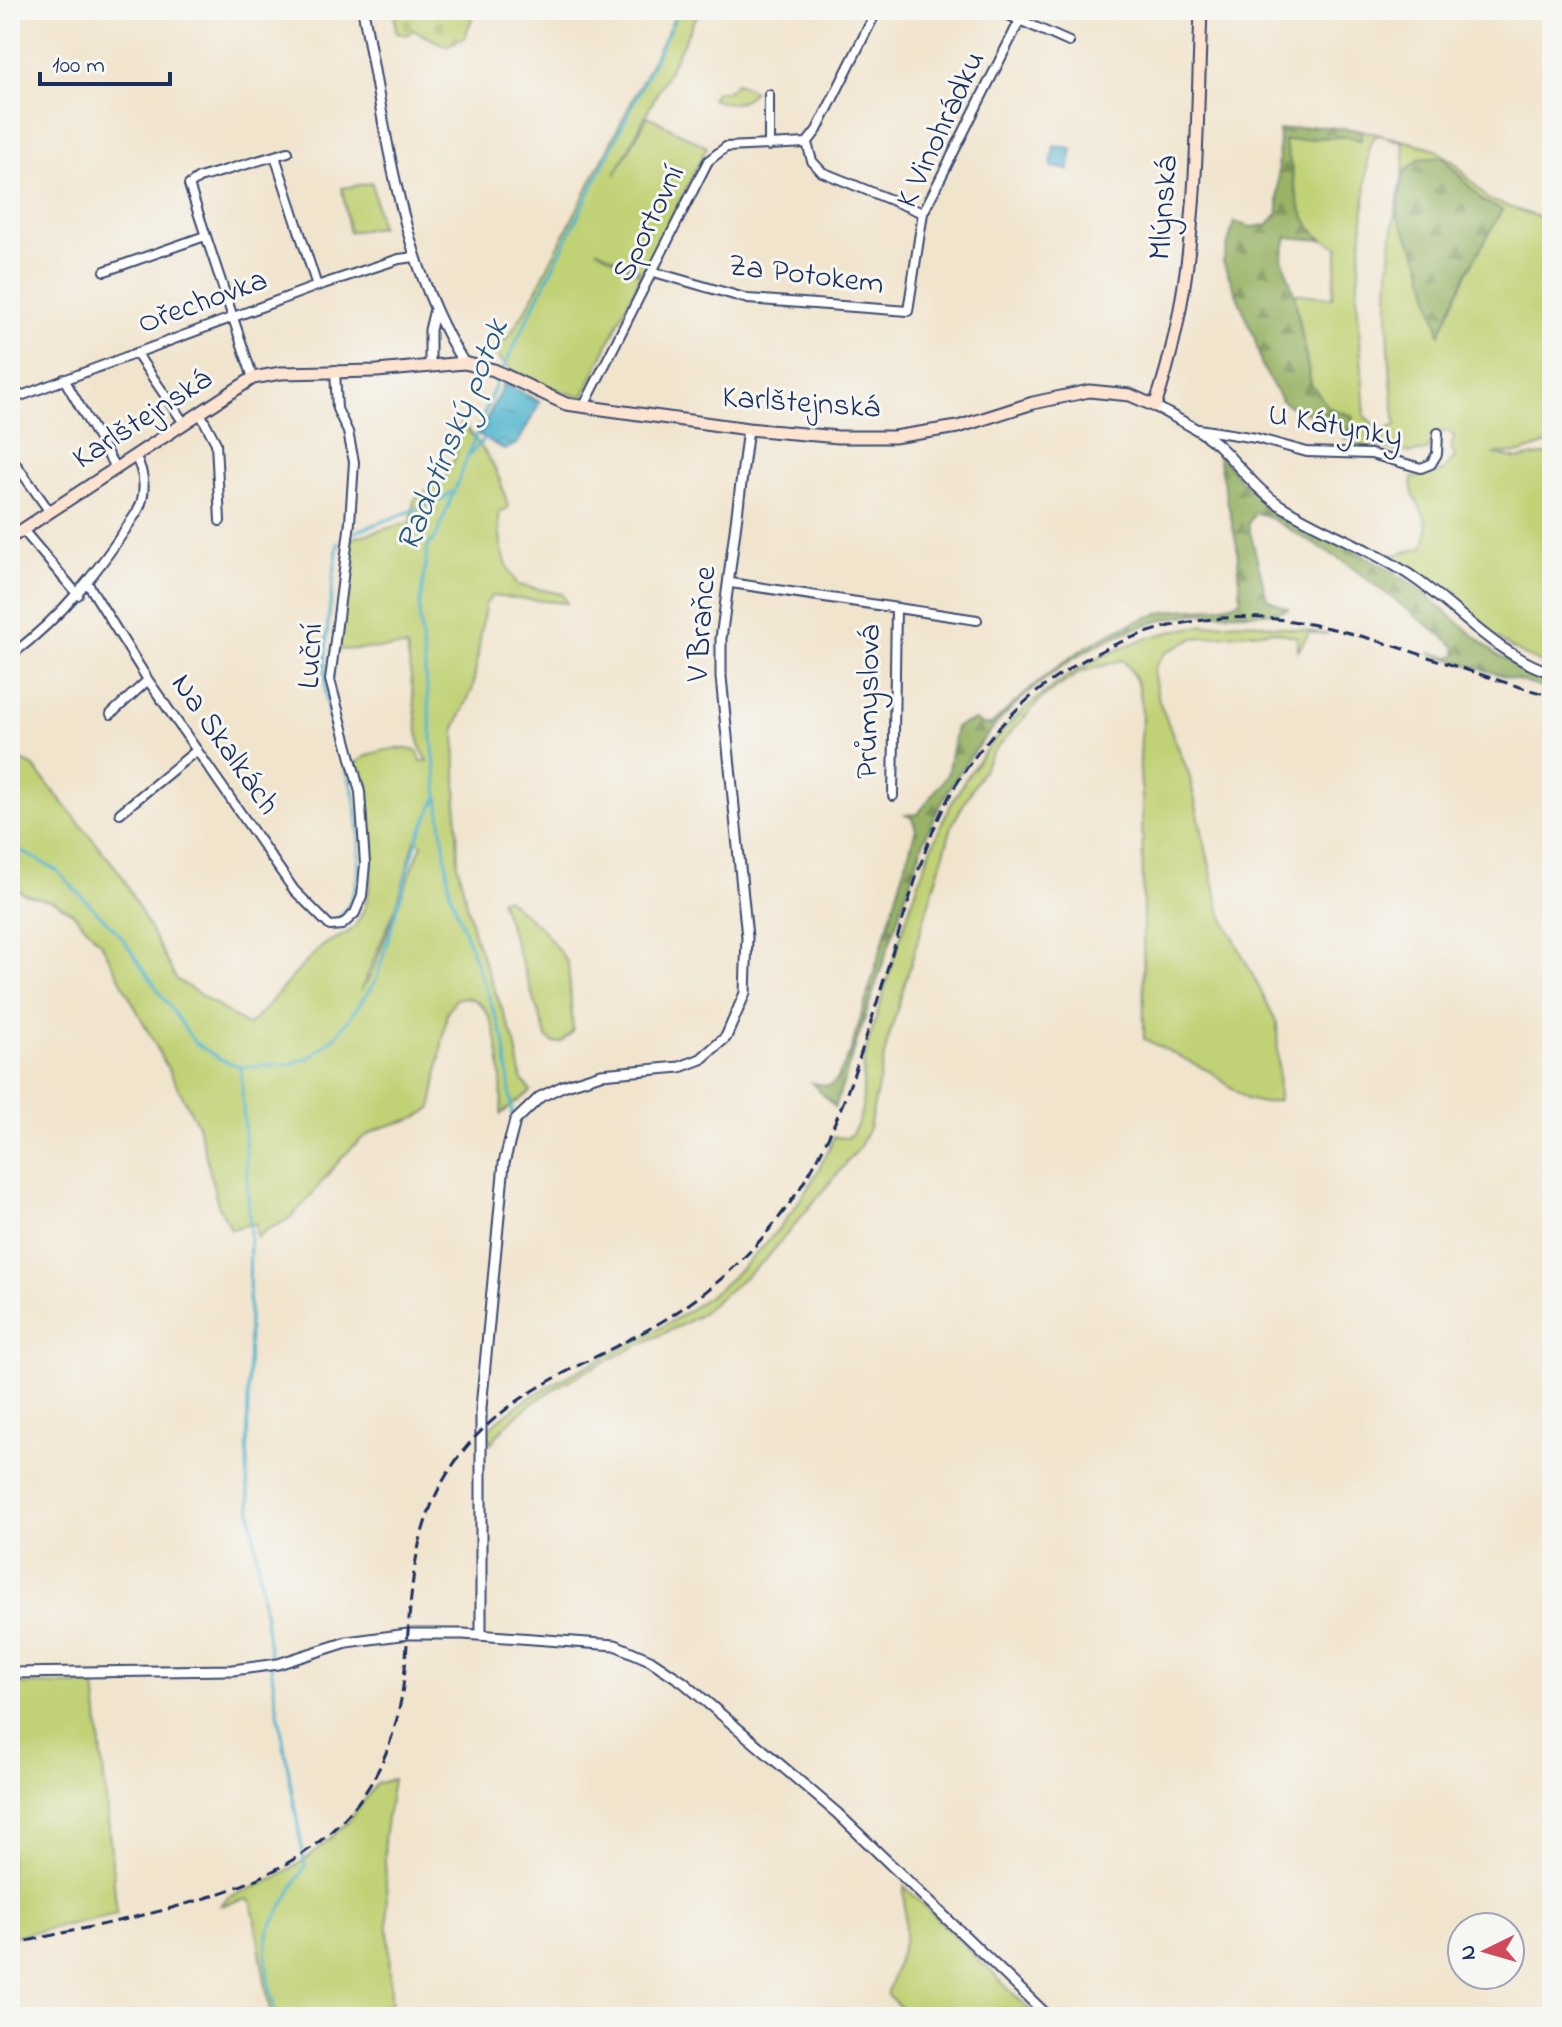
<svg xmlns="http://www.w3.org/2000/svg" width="1562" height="2027" viewBox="0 0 1562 2027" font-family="'Indie Flower',sans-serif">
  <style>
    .green { fill: #c1d174; stroke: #6e8069; stroke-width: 2; fill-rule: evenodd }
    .forest { fill: url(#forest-firs); stroke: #5a7162; stroke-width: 2 }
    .cemetery { fill: url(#cemetery-stones); stroke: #6e8069; stroke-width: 2 }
    .water { fill: url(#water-ripples); stroke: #347296; stroke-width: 2 }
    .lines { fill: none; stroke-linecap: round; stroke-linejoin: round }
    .stream { stroke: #4eb4cd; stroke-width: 3 }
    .minor-casing { stroke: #3b4a6f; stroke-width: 12 }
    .tertiary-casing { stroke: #3b4a6f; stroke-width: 13 }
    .secondary-casing { stroke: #3b4a6f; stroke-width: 15 }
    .minor { stroke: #fff; stroke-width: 8 }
    .tertiary { stroke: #fff; stroke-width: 9 }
    .secondary { stroke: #fde4d1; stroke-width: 11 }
    .rail { stroke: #1b2f5e; stroke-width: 3; stroke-dasharray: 12 6; stroke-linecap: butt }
    .labels { text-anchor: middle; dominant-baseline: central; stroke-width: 6; stroke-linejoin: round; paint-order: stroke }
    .street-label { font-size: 32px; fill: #1b2f5e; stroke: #f6f6f2 }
    .water-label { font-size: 34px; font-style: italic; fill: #2a577f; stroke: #f6f6f2 }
  </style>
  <defs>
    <pattern id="forest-firs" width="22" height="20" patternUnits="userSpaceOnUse" patternTransform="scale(2)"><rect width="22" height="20" fill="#98b366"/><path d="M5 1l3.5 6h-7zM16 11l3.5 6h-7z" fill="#7b9257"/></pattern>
    <pattern id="cemetery-stones" width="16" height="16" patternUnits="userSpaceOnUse" patternTransform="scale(2)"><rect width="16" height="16" fill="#c1d174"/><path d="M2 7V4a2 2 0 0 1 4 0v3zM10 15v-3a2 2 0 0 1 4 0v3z" fill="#a5b467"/></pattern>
    <pattern id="water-ripples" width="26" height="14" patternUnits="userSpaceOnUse" patternTransform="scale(2)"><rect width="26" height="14" fill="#4eb4cd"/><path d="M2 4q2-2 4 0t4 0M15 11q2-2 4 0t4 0" fill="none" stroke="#4093aa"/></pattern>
  </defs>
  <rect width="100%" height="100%" fill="#f6f6f2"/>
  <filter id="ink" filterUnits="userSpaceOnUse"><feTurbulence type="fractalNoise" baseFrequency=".0125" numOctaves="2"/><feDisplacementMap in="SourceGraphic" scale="16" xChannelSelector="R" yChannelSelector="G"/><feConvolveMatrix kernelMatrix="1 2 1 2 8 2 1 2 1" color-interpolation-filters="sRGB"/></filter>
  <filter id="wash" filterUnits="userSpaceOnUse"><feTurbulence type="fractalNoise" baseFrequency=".006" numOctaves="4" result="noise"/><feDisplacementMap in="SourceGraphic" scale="32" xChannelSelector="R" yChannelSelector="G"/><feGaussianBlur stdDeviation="1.8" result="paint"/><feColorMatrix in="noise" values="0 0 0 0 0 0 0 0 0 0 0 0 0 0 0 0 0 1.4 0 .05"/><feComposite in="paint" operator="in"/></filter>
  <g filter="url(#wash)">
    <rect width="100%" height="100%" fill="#f1e4cd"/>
    <path class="green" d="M678 10H700L615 175 648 116 707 147 644 273 596 249 641 275 583 397C555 390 507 377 494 350L509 336 528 306Z
      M737 83 754 91C741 106 729 105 711 99L716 91H727Z
      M1361 130 1433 148 1455 163 1487 199 1552 222V442L1522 453 1493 454 1519 459 1552 453V667C1490 646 1445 591 1390 556L1423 547C1437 512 1408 506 1412 478L1442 472 1455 457 1451 448 1454 436 1448 431 1433 434 1427 451C1404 456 1381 446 1356 446L1352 416 1329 408 1311 384 1294 293 1332 298 1339 247C1286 226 1301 185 1284 141L1343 136 1360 140ZM1380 135 1402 142C1410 159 1395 206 1393 227 1385 293 1387 360 1396 425L1382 431 1365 417 1357 294 1369 146 1374 137ZM1443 157 1482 201 1467 273 1440 333 1420 260 1397 215Z
      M372 183 380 227 349 232 342 188Z
      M461 422C485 449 501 472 508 508L499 512C499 540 502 562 518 585L562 594 567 603 492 596 485 605 473 688 455 728 458 867 475 938 515 1043 522 1080 531 1091 501 1114C503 1086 502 984 456 999L447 1013 432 1107C415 1124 388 1121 369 1134 338 1154 320 1190 293 1215 282 1226 267 1226 257 1238L255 1223 231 1229 218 1205 198 1125 101 943 74 914 55 902 24 894 10 883V756L33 766 121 874 176 979 248 1026C274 1001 297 968 324 945 333 938 348 936 355 926 385 882 368 811 355 764 369 751 400 744 418 752L421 761H428L420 747 407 647 335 650 352 538 411 522 414 500 443 479 455 458ZM415 840 422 844 371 974 361 990 397 904Z
      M1246 622 1328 634 1309 633 1298 651 1297 637 1273 631 1194 638 1165 653 1155 667 1154 677 1159 701 1189 774 1220 911 1277 1023 1279 1100 1263 1103 1246 1099 1211 1072 1144 1039 1142 791C1133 746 1157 697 1123 660L1080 672 1042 698 993 752 953 823 887 1043 869 1128 859 1148 766 1259 698 1316C640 1348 525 1389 491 1444L487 1430C537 1385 601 1361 660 1328 734 1287 802 1216 834 1137L848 1138C873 1111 857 1078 867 1046 891 972 911 892 943 821 997 701 1116 624 1246 622Z
      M506 898 543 930 568 963 573 1031 562 1042 554 1043 547 1038 500 899Z
      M10 1684 95 1685 117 1914 10 1937Z
      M393 1779 384 1838 392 2017H271L252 1903 248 1899 221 1905 227 1898 277 1878 310 1856 348 1822 376 1784Z
      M904 1886 1037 2017H911L887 1995 905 1937Z"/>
    <path class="forest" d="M1315 126 1361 130V140L1343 136 1284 141C1299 182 1289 207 1322 240L1287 237 1282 258 1294 293 1311 384 1329 408 1352 416 1355 439H1345L1331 416 1299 412 1281 400 1262 366 1254 336 1223 262 1234 222 1251 227 1267 225 1278 213 1279 130Z
      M1443 157 1482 201 1502 210 1467 273 1440 334 1420 260 1397 215 1403 174 1419 159Z
      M1217 452 1239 479 1279 512 1384 566 1415 586 1497 655 1552 680V691L1430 653 1451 657 1457 654 1455 646 1346 563 1265 515 1255 513 1248 524 1267 599 1289 609C1275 617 1216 611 1193 614 1066 633 967 731 922 846L835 1107 812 1083 829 1086 837 1080 851 1051 916 829 912 818 906 815 918 814 947 775 956 726 976 720 980 724 991 725C1044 675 1089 635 1161 613 1186 606 1219 612 1241 600L1237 546Z"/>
    <path class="cemetery" d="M395 10H476L464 38 446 46 413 30 407 35 396 33Z"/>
    <path class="water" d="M1054 145 1072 148 1069 170 1051 167Z
      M504 383 540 402 518 443 505 450 479 435Z"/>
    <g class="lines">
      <path class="stream" d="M503 369 679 10
        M466 459 485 438
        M355 532 443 499 451 492
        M438 797 450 892 504 1039 513 1118
        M10 845 56 870 120 935 194 1042 220 1059 241 1067 292 1064 311 1057 337 1035 376 981 418 837 438 796 419 611 428 546 437 535 499 376
        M335 920C367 898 361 822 352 788 344 760 329 729 326 700 322 647 332 594 338 542
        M241 1068 250 1230 247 1480 274 1688 305 1866 269 1930C262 1959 270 1988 276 2017"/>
    </g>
  </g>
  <g filter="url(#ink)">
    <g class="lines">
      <defs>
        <path id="minor" d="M997 10 1069 42
          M807 143 812 161 822 172 923 213
          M769 146V95
          M275 156 317 286
          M105 271 205 236
          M654 272 748 299 908 311 923 213 1020 20
          M136 353 184 423
          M253 378 189 185 199 178 288 152
          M64 379 116 469
          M10 400 317 286 399 259 415 257
          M584 406 708 161 726 147 807 143 817 130 877 10
          M200 413 216 443 220 521
          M1198 429 1256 438 1307 452 1371 454 1421 468 1431 464 1437 454 1438 433
          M10 456 50 512
          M23 530 78 595
          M731 583 977 620
          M88 584 148 680 294 890 330 926 342 925 355 913 362 896 365 864 360 792 330 680 350 522 354 462 348 432 337 409 335 370
          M10 656C64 615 100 569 137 512 147 495 145 473 135 456
          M111 714 148 680
          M893 796 896 609
          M120 813 197 750"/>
        <path id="tertiary" d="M363 10C386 128 399 260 464 363
          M430 366V330L435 309
          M1155 406C1177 420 1202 429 1221 448 1242 469 1258 492 1283 507 1327 534 1375 550 1417 580 1463 613 1497 655 1552 673
          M481 1635V1408L504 1163 515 1121 540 1097 563 1086 601 1074 680 1067 701 1059 726 1037 745 993 747 937 721 677V639L748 429
          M10 1673 233 1670 278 1664 347 1642 408 1634H463L615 1645 650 1660 683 1682 837 1813 1049 2017"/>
        <path id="secondary" d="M10 538 253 378 281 373 377 371 464 363 494 370 566 404 748 429 838 437H894L958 427 1033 403 1089 391 1130 395 1155 406C1199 279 1196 143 1201 10"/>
      </defs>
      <use href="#minor" class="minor-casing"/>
      <use href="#tertiary" class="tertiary-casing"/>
      <use href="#secondary" class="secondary-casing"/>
      <use href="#minor" class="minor"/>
      <use href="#tertiary" class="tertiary"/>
      <use href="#secondary" class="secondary"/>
      <path class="rail" d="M10 1945C177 1904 381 1893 404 1678 412 1604 408 1533 451 1468 501 1390 590 1365 666 1319 712 1291 752 1254 784 1211 845 1131 867 1029 898 935 913 889 926 839 950 795 1020 671 1156 598 1298 622 1384 636 1467 674 1552 696"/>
    </g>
  </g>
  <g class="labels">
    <g class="street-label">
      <text transform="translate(942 130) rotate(-65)">K Vinohrádku</text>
      <text transform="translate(1165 208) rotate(-86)">Mlýnská</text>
      <text transform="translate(650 224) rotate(-64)">Sportovní</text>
      <text transform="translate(806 276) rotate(7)">Za Potokem</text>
      <text transform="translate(203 303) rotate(-20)">Ořechovka</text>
      <text transform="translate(801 404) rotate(4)">Karlštejnská</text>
      <text transform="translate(143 420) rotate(-33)">Karlštejnská</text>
      <text transform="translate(1335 427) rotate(10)">U Kátynky</text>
      <text transform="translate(703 624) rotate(-86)">V Braňce</text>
      <text transform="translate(312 656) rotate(-87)">Luční</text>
      <text transform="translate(870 702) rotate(-89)">Průmyslová</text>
      <text transform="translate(224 745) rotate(55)">Na Skalkách</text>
    </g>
    <g class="water-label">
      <text transform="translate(454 436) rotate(-68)">Radotínský potok</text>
    </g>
  </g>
  <rect width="1562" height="2027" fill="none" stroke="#f6f6f2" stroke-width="40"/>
  <g transform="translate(1486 1951) rotate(265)"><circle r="38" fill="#f6f6f2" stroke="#9ea6b7" stroke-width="2"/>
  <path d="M0-6L14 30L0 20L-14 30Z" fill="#d1495b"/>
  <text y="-12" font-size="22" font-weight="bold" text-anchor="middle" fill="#1b2f5e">N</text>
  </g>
  <path d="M40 72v12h130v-12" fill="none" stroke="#1b2f5e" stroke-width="4"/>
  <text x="52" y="72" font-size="24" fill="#1b2f5e" stroke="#f6f6f2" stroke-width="6" paint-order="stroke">100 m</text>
</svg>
